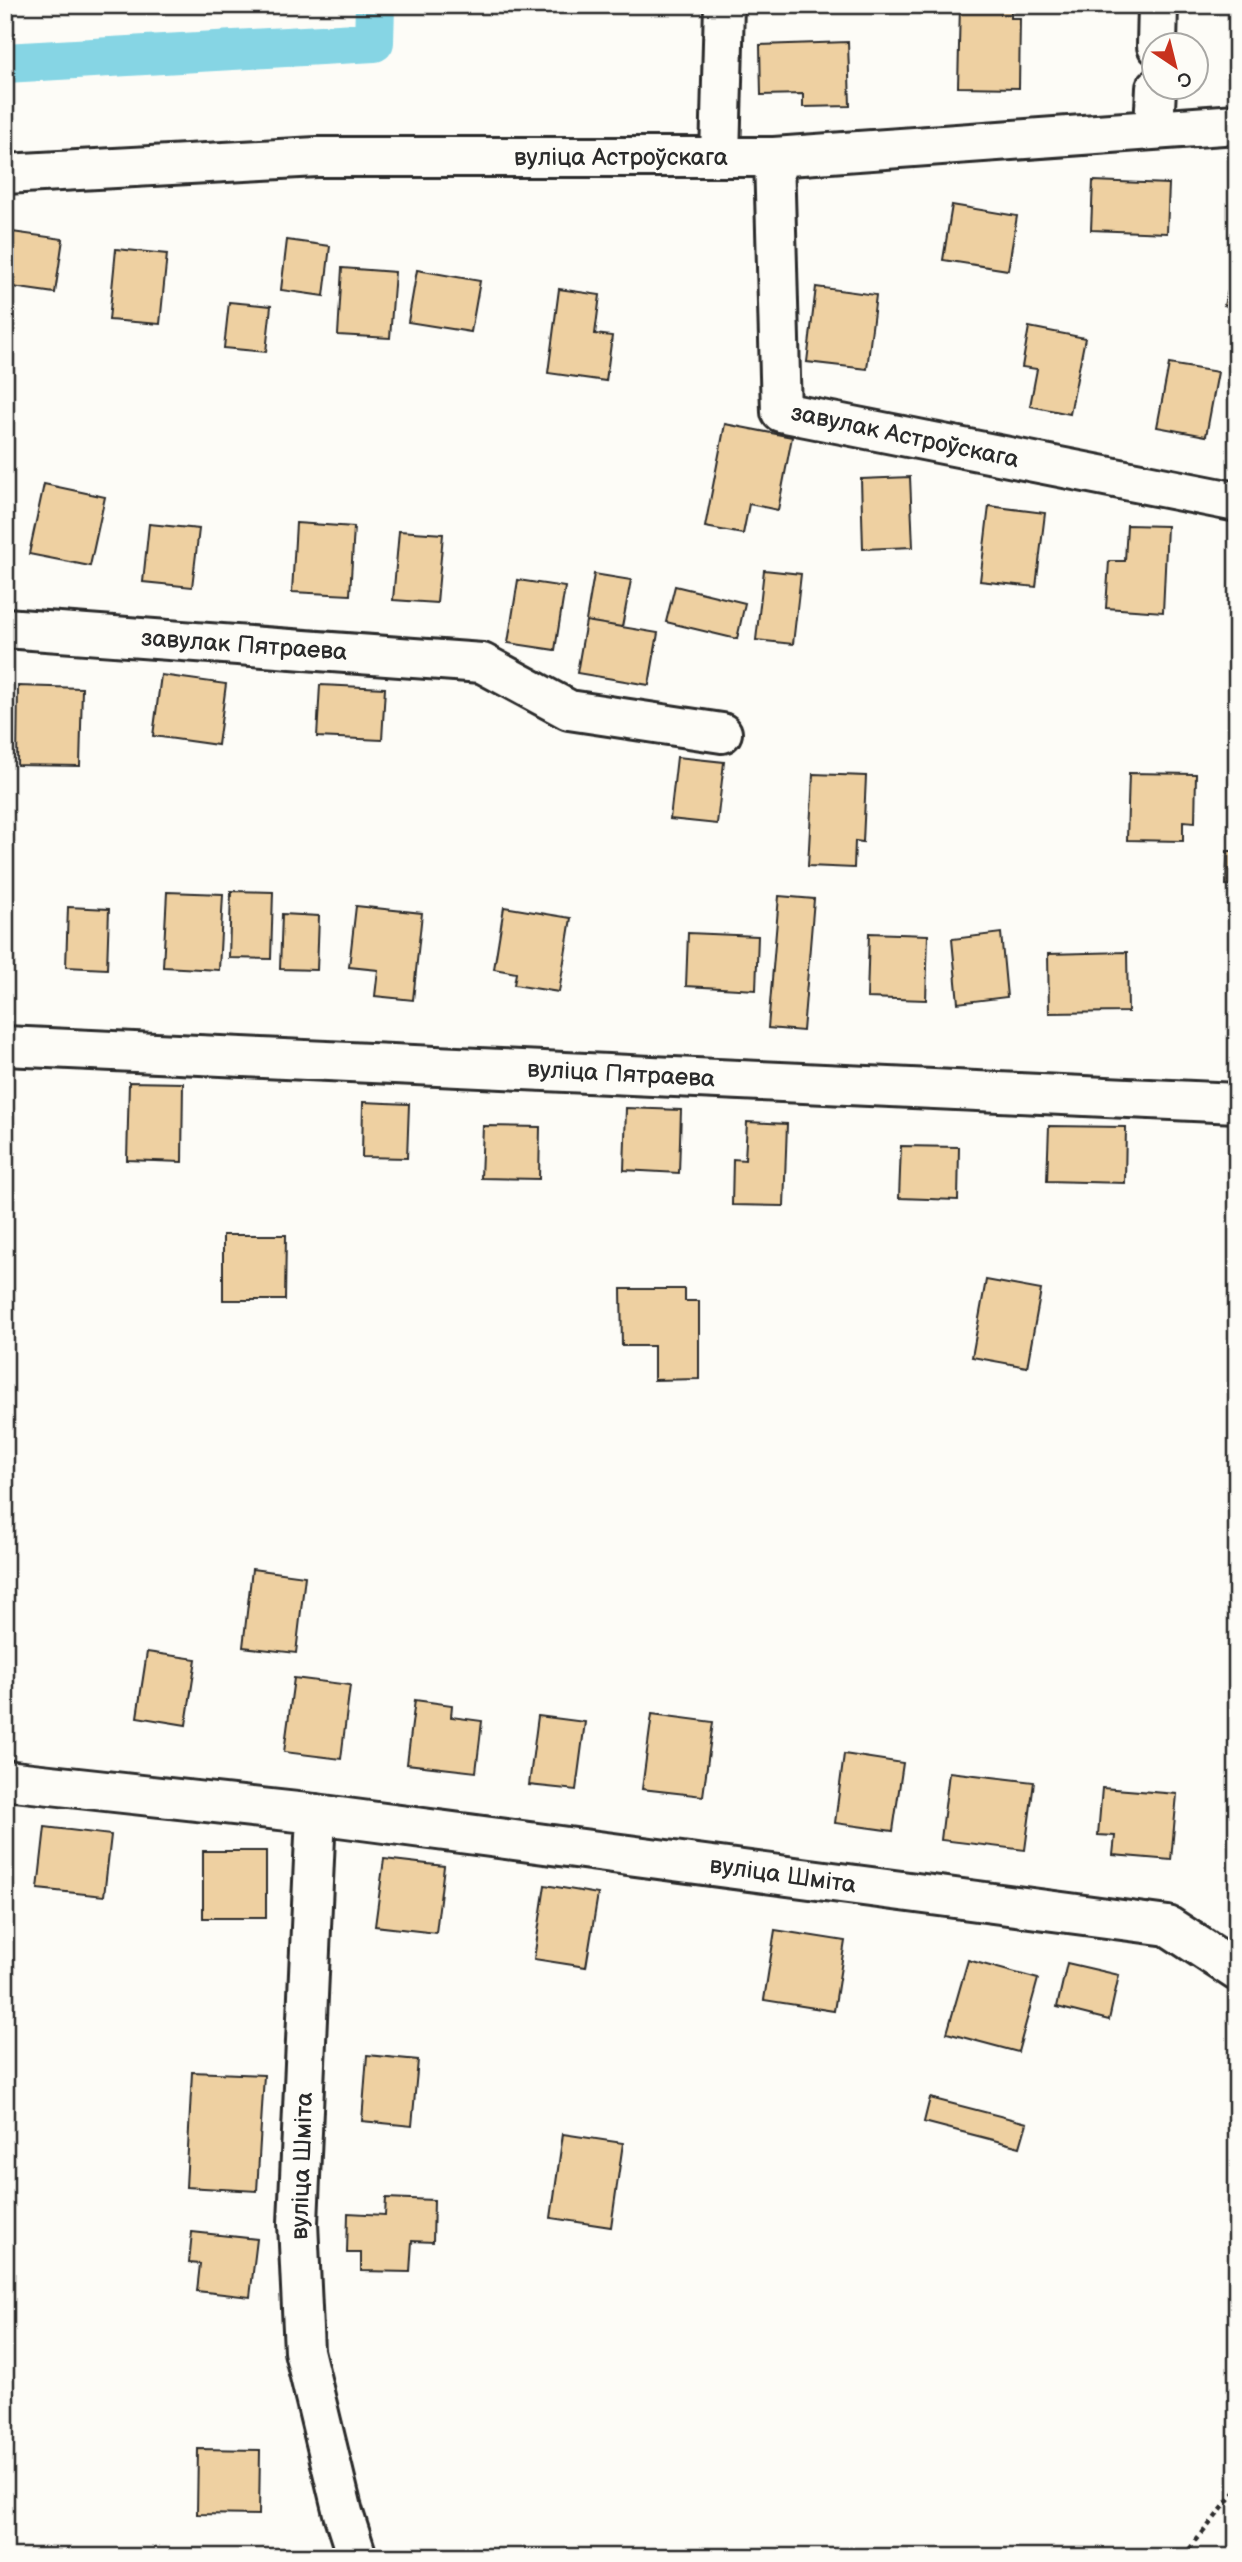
<svg xmlns="http://www.w3.org/2000/svg" width="1242" height="2562" viewBox="0 0 1242 2562" font-family="'Balsamiq Sans',sans-serif">
  <style>
    .lines { fill: none; stroke-linecap: round; stroke-linejoin: round }
    .canal { stroke: #86d5e4; stroke-width: 40 }
    .building { fill: #eed0a1; stroke: #2b2b2b; stroke-width: 2 }
    .minor-casing { stroke: #2b2b2b; stroke-width: 44 }
    .path { stroke: #2b2b2b; stroke-width: 4.5; stroke-dasharray: 5 5; stroke-linecap: butt }
    .minor { stroke: #fdfcf7; stroke-width: 38 }
    .labels { text-anchor: middle; dominant-baseline: central; stroke-width: 5; stroke-linejoin: round; paint-order: stroke }
    .street-label { font-size: 24px; fill: #2b2b2b; stroke: #fdfcf7 }
  </style>
  <rect width="100%" height="100%" fill="#fdfcf7"/>
  <filter id="ink" filterUnits="userSpaceOnUse"><feTurbulence type="fractalNoise" baseFrequency=".0143" numOctaves="2"/><feDisplacementMap in="SourceGraphic" scale="14" xChannelSelector="R" yChannelSelector="G"/><feConvolveMatrix kernelMatrix="1 2 1 2 8 2 1 2 1" color-interpolation-filters="sRGB"/></filter>
  <g filter="url(#ink)">
    <g class="lines">
      <path class="canal" d="M5 63 374 42 375 5"/>
    </g>
    <path class="building" d="M960 5H1011V18H1020L1019 88 958 87Z
      M1231 5H1237V37H1233Z
      M848 42 850 106 803 107V94L761 95 760 45Z
      M1093 181 1169 184 1167 233 1091 230Z
      M952 205 1017 216 1008 270 943 260Z
      M5 231 63 239 55 293 5 286Z
      M287 240 330 246 324 296 281 290Z
      M116 249 167 254 160 324 109 320Z
      M342 268 395 272 390 338 338 335Z
      M1234 269 1237 270V309L1224 305Z
      M417 270 480 281 471 332 408 322Z
      M816 287 876 295 867 369 807 362Z
      M559 289 600 295 595 334 612 336 606 381 548 373Z
      M229 302 271 306 266 352 224 348Z
      M1029 327 1085 338 1070 414 1030 406 1037 369 1022 367Z
      M1169 364 1218 372 1206 436 1157 427Z
      M725 424 792 437 778 510 749 504 743 534 705 527Z
      M910 477 913 547 863 549 861 479Z
      M44 484 105 497 90 566 29 554Z
      M989 506 1045 513 1036 587 980 581Z
      M296 523 354 527 350 595 292 592Z
      M149 524 199 529 192 587 143 582Z
      M1127 525 1167 526 1163 612 1106 608 1109 561H1125Z
      M399 531 443 534 437 603 393 600Z
      M764 570 801 574 793 644 756 640Z
      M594 574 631 580 622 627 586 621Z
      M518 580 565 587 555 650 508 643Z
      M675 586 745 603 737 639 666 622Z
      M586 621 658 633 649 685 577 673Z
      M161 675 226 684 218 745 153 736Z
      M320 685 385 688 382 740 317 737Z
      M18 686 82 688 80 766 17 765Z
      M677 757 724 762 717 824 670 819Z
      M1129 773 1196 774 1195 822 1183 821V841L1127 840Z
      M813 774 866 776 863 842 855 841 854 868 808 866Z
      M1227 851H1237V886L1226 885Z
      M231 891 273 892 271 959 229 958Z
      M167 892 223 894 219 970 163 967Z
      M779 896 814 899 803 1031 768 1028Z
      M356 906 422 913 413 1000 375 996 378 970 349 967Z
      M68 907 109 909 107 969 66 967Z
      M504 907 571 918 559 992 514 985 516 973 494 969Z
      M282 914 319 916 317 970 280 969Z
      M688 933 758 936 756 990 686 986Z
      M869 933 928 935 926 1000 867 998Z
      M1001 933 1007 997 958 1003 952 939Z
      M1127 952 1128 1012 1049 1013 1048 954Z
      M129 1082 183 1083 182 1162 127 1160Z
      M363 1102 409 1104 407 1158 362 1157Z
      M626 1108 681 1110 679 1173 624 1170Z
      M747 1122 787 1124 784 1206 732 1205 733 1159 745 1160Z
      M483 1126 540 1127 539 1179 481 1178Z
      M1049 1126 1126 1127 1125 1183 1047 1181Z
      M901 1146 959 1147 958 1200 899 1198Z
      M223 1235H286L285 1300H223Z
      M986 1280 1041 1290 1027 1367 972 1357Z
      M621 1289H685V1301H699V1379L654 1380V1346H622Z
      M252 1569 305 1576 296 1653 243 1647Z
      M147 1652 196 1659 186 1725 137 1717Z
      M294 1678 350 1685 341 1759 284 1752Z
      M415 1700 452 1705 451 1717 482 1721 476 1772 407 1764Z
      M652 1714 713 1722 703 1796 642 1789Z
      M538 1716 585 1722 576 1790 529 1785Z
      M844 1754 903 1763 893 1831 835 1823Z
      M949 1772 1034 1782 1025 1850 941 1840Z
      M1102 1788 1177 1794 1171 1860 1113 1855 1115 1836 1098 1835Z
      M45 1827 111 1835 104 1896 38 1889Z
      M203 1851H266V1918H203Z
      M384 1859 444 1866 436 1933 375 1926Z
      M545 1885 598 1894 586 1967 534 1959Z
      M775 1930 845 1941 834 2011 764 2000Z
      M968 1960 1038 1979 1018 2052 947 2033Z
      M1067 1963 1119 1975 1109 2020 1057 2007Z
      M367 2055 418 2060 412 2126 362 2121Z
      M192 2072 264 2075 257 2191 186 2187Z
      M930 2098 1027 2123 1020 2147 924 2122Z
      M563 2134 623 2143 611 2227 551 2218Z
      M386 2198 434 2200 433 2242 412 2241 410 2272 361 2271V2253H347L348 2213 385 2215Z
      M192 2232 257 2239 250 2297 197 2291 200 2264 189 2263Z
      M198 2449 260 2450 259 2515 197 2514Z"/>
    <g class="lines">
      <defs>
        <path id="minor" d="M1157 46 1158 5
          M1154 129 1156 88
          M720 157 724 5
          M774 157 781 412 1237 502
          M5 174 317 157H774L1237 124
          M5 628 482 663 569 710 722 733
          M5 1046 1237 1103
          M5 1780 316 1814 1168 1926 1237 1971
          M316 1814 298 2223 304 2351 343 2513 357 2557"/>
      </defs>
      <use href="#minor" class="minor-casing"/>
      <path class="path" d="M1183 2557 1237 2490"/>
      <use href="#minor" class="minor"/>
    </g>
  </g>
  <g class="labels">
    <g class="street-label">
      <text x="621" y="157">вуліца Астроўскага</text>
      <text transform="translate(905 436) rotate(12)">завулак Астроўскага</text>
      <text transform="translate(244 645) rotate(4)">завулак Пятраева</text>
      <text transform="translate(621 1074) rotate(3)">вуліца Пятраева</text>
      <text transform="translate(783 1875) rotate(8)">вуліца Шміта</text>
      <text transform="translate(302 2166) rotate(-88)">вуліца Шміта</text>
    </g>
  </g>
  <rect width="1242" height="2562" fill="none" stroke="#fdfcf7" stroke-width="28"/>
  <rect x="14" y="14" width="1214" height="2534" fill="none" stroke="#2b2b2b" stroke-width="2.5" filter="url(#ink)"/>
  <g transform="translate(1175 66) rotate(145)"><circle r="33" fill="#fdfcf7" stroke="#a9a8a5" stroke-width="2"/>
  <path d="M0-5L12 26L0 18L-12 26Z" fill="#c8321e"/>
  <text y="-10" font-size="19" font-weight="bold" text-anchor="middle" fill="#2b2b2b">С</text>
  </g>
</svg>
